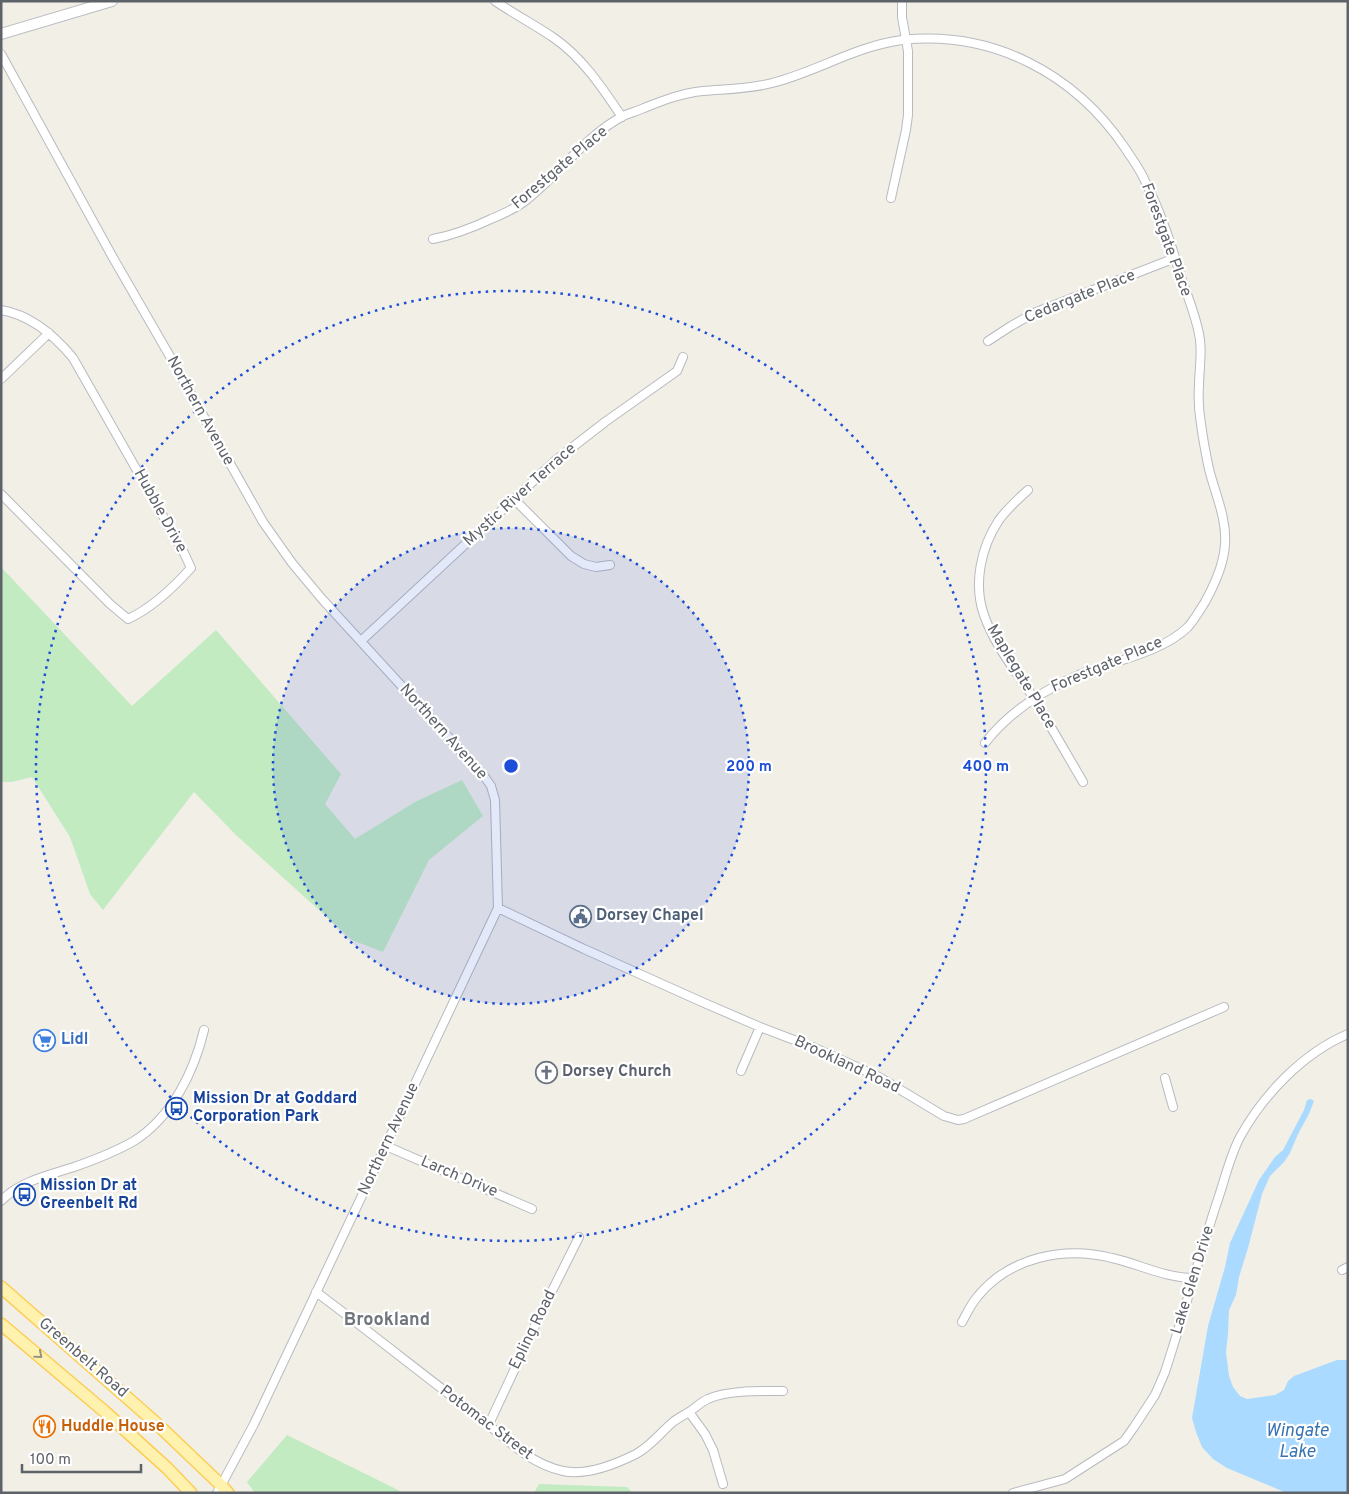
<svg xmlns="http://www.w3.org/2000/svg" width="1349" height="1494" viewBox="0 0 1349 1494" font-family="Overpass,sans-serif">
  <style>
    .green { fill: #c2ebc2 }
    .water { fill: #aadaff }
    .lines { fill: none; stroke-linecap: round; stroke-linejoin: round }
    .street-casing { stroke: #b7babf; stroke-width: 10 }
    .secondary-casing { stroke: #babec4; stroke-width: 12 }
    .primary-casing { stroke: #fdcd54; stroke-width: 14 }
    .street { stroke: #fff; stroke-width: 8 }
    .secondary { stroke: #fff; stroke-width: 10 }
    .primary { stroke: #fff2af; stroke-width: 11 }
    .oneway { stroke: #969582 }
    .ring { fill: none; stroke: #1d4ed8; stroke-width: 2.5; stroke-dasharray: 2.5 5 }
    .labels { text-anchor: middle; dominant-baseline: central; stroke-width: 4.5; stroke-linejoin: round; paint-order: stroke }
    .street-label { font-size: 16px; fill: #5e6369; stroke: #fff }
    .service-label { font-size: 16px; font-weight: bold; fill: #4e5e75; stroke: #fff; text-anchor: start }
    .shop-label { font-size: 16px; font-weight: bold; fill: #366cbe; stroke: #fff; text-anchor: start }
    .worship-label { font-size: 16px; font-weight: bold; fill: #5b616d; stroke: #fff; text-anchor: start }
    .transit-label { font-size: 16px; font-weight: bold; fill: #164399; stroke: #fff; text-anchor: start }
    .food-label { font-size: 16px; font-weight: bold; fill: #c56008; stroke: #fff; text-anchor: start }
    .neighbourhood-label { font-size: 18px; font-weight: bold; fill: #6f757b; stroke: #fff }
    .water-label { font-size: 18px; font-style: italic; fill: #3974b2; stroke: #fff }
    .centre { fill: #1d4ed8; stroke: #fff; stroke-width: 2.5 }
    .ring-label { font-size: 15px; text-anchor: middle; font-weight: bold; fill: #1d4ed8; stroke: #fff; stroke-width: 4.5; stroke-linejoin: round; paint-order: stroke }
  </style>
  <rect width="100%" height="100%" fill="#f2efe7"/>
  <path class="green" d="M1 567 132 706 216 630 341 774 325 804 355 839 415 802 462 780 483 816 429 860 383 952 352 940 236 835 194 792 103 910 90 894 70 837 32 777 12 782H1Z
    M287 1435 404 1493H255L247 1482Z
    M539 1484 627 1487 633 1493H534Z"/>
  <path class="water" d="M1311 1099 1314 1101 1309 1114 1298 1134 1290 1153 1284 1162 1270 1176 1262 1194 1248 1248 1239 1277 1236 1295 1229 1310 1228 1334 1226 1352 1229 1376 1233 1387 1240 1396 1247 1399 1275 1395 1284 1390 1288 1381 1294 1376 1337 1360H1348V1493H1287L1227 1468 1213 1459 1202 1447 1196 1432 1192 1418 1208 1326 1225 1267 1230 1243 1259 1180 1275 1157 1283 1150 1304 1110 1307 1100Z"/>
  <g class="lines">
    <defs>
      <path id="street" d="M495 1C514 14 535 25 554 38 583 58 603 89 622 117
        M1 54 112 256 168 353 263 522 292 563 322 599 484 776 491 786 495 800 498 908 254 1424 217 1493
        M891 198 906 130 908 115V51L902 17V1
        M433 239C454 235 472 228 491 219 503 214 515 209 525 201 559 175 584 137 623 116 630 113 637 111 644 108 664 100 682 93 703 91 726 89 749 89 772 83 816 72 856 46 902 40 993 30 1075 74 1125 148 1132 159 1140 169 1145 181 1160 210 1171 243 1180 274 1187 296 1197 317 1200 340 1202 355 1199 371 1199 386 1198 399 1199 412 1201 424 1203 439 1206 455 1209 469 1215 493 1227 519 1225 544 1224 564 1215 584 1205 602 1200 610 1194 620 1188 627 1160 654 1111 661 1076 676 1040 692 1009 712 985 743
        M1 310C31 315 54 335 73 358L184 553 191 568C173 588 152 608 128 619L110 604 1 494
        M988 341 1011 326 1034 313 1175 258
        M1 379 49 333
        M1028 490C1018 499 1007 509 999 520 981 547 973 584 984 615 994 644 1014 669 1031 694 1049 723 1066 753 1083 782
        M514 499 571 556 584 564 596 567 610 565
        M361 641 556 460 605 422 677 371 683 357
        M498 908 584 949 702 1002 760 1027 815 1048 879 1077 944 1116 958 1120 964 1119 1224 1007
        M741 1071 760 1027
        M1165 1078 1173 1107
        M386 1146 532 1209
        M1 1201C20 1181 49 1175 74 1167 94 1160 115 1152 134 1141 172 1117 194 1072 204 1030
        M1342 1270 1348 1267
        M316 1292C370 1332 422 1374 475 1414 504 1436 527 1463 563 1471 586 1476 616 1464 636 1454 651 1446 661 1432 673 1422 678 1418 684 1415 689 1412 695 1408 701 1402 708 1399 727 1390 762 1391 783 1391
        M962 1322C967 1313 971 1304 978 1296 1010 1257 1064 1246 1112 1258 1139 1264 1165 1278 1193 1278
        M689 1412 705 1434 713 1450 723 1484
        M489 1424 541 1313 579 1237
        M1013 1493 1065 1479 1124 1441 1134 1427 1155 1395 1165 1372C1183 1317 1198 1261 1216 1205 1224 1183 1229 1158 1240 1137 1263 1095 1303 1053 1348 1034"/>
      <path id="secondary" d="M1 34 112 1"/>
      <path id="primary" d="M1 1287 156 1423 221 1485 228 1493
        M1 1324 104 1411 167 1468 191 1493"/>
    </defs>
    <use href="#street" class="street-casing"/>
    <use href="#secondary" class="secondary-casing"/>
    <use href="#primary" class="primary-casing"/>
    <use href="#street" class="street"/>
    <use href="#secondary" class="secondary"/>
    <use href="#primary" class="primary"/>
  </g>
  <defs><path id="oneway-chevron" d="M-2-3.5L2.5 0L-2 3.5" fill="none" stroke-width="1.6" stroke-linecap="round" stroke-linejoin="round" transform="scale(1.25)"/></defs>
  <use class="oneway" href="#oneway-chevron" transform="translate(39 1355) rotate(40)"/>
  <circle cx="511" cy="766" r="238" fill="#1d4ed8" fill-opacity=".12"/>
  <g class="ring">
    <circle cx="511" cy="766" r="238"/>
    <circle cx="511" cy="766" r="475"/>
  </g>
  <defs>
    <symbol id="civic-ring" viewBox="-11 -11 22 22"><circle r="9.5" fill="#fff" stroke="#5c6f8a" stroke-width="1.5"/><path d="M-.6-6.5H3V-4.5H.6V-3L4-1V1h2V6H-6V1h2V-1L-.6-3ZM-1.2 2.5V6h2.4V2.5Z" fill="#5c6f8a"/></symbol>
    <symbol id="supermarket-ring" viewBox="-11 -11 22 22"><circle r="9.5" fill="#fff" stroke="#3f7fe0" stroke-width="1.5"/><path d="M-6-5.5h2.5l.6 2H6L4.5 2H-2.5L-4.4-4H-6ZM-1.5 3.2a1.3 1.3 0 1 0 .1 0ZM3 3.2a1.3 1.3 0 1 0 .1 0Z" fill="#3f7fe0"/></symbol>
    <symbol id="church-ring" viewBox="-11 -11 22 22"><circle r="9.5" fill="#fff" stroke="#6b7280" stroke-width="1.5"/><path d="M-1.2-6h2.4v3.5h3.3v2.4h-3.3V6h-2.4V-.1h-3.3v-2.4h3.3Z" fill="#6b7280"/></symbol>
    <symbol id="bus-ring" viewBox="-11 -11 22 22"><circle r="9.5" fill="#fff" stroke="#1a4fb4" stroke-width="1.5"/><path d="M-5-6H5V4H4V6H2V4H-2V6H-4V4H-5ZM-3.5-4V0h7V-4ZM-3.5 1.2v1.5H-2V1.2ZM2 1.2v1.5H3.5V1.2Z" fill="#1a4fb4"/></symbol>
    <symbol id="restaurant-ring" viewBox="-11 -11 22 22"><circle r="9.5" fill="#fff" stroke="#e8710a" stroke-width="1.5"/><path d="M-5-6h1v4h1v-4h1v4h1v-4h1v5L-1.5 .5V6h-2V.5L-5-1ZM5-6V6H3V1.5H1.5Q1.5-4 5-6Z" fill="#e8710a"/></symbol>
  </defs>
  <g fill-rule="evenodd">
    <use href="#civic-ring" x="568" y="904" width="25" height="25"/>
    <use href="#supermarket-ring" x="32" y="1028" width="25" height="25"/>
    <use href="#church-ring" x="534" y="1060" width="25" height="25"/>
    <use href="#bus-ring" x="164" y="1096" width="25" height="25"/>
    <use href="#bus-ring" x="12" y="1182" width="25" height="25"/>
    <use href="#restaurant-ring" x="32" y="1414" width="25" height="25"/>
  </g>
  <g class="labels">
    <g class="street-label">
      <text transform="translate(560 168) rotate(-40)">Forestgate Place</text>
      <text transform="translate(1166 240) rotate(70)">Forestgate Place</text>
      <text transform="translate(1080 297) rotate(-22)">Cedargate Place</text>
      <text transform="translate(200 411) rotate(61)">Northern Avenue</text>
      <text transform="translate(520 495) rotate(-42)">Mystic River Terrace</text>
      <text transform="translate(160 511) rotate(61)">Hubble Drive</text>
      <text transform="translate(1107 665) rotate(-23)">Forestgate Place</text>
      <text transform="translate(1021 677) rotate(59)">Maplegate Place</text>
      <text transform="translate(443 732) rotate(48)">Northern Avenue</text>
      <text transform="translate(847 1065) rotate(25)">Brookland Road</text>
      <text transform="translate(389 1139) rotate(-65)">Northern Avenue</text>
      <text transform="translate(459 1177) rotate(23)">Larch Drive</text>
      <text transform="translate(1193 1280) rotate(-73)">Lake Glen Drive</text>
      <text transform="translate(533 1330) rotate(-64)">Epling Road</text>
      <text transform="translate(83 1358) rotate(41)">Greenbelt Road</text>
      <text transform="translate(486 1423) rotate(37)">Potomac Street</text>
    </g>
    <g class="service-label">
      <text x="596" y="916">Dorsey Chapel</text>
    </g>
    <g class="shop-label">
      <text x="61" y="1040">Lidl</text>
    </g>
    <g class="worship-label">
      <text x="562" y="1072">Dorsey Church</text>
    </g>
    <g class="transit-label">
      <text x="193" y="1099">Mission Dr at Goddard<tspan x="193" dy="18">Corporation Park</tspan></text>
      <text x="40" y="1186">Mission Dr at<tspan x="40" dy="18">Greenbelt Rd</tspan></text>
    </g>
    <g class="food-label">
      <text x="61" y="1427">Huddle House</text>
    </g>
    <g class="neighbourhood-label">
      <text x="387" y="1320">Brookland</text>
    </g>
    <g class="water-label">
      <text x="1297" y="1431">Wingate<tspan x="1297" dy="21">Lake</tspan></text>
    </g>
  </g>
  <circle cx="511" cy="766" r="8" class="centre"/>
  <g class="ring-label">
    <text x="749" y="771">200 m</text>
    <text x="986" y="771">400 m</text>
  </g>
  <rect width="1349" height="1494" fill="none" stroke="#5e6369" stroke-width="5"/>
  <path d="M22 1464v8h119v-8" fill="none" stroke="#5e6369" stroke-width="2.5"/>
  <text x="30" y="1464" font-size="15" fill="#5e6369" stroke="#ffffff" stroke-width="4" paint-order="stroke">100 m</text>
</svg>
